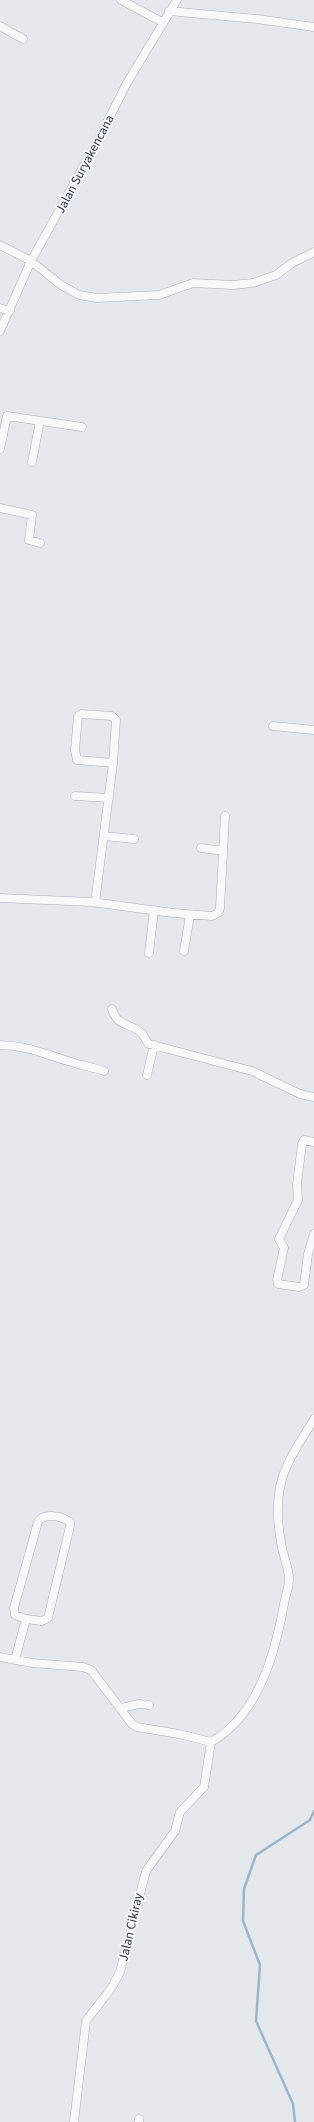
<svg xmlns="http://www.w3.org/2000/svg" width="314" height="2122" viewBox="0 0 314 2122" font-family="'Source Sans 3',sans-serif">
  <style>
    .lines { fill: none; stroke-linecap: round; stroke-linejoin: round }
    .stream { stroke: #9fb4cc; stroke-width: 2.5 }
    .minor-casing { stroke: #a9aeb7; stroke-width: 9 }
    .minor { stroke: #f7f8fa; stroke-width: 8 }
    .labels { text-anchor: middle; dominant-baseline: central; stroke-width: 4; stroke-linejoin: round; paint-order: stroke }
    .street-label { font-size: 13px; fill: #2b3445; stroke: #f4f6f9 }
  </style>
  <rect width="100%" height="100%" fill="#e4e7ec"/>
  <g class="lines">
    <path class="stream" d="M295 2122 293 2104 256 2021 260 1965 243 1921 244 1889 256 1855 310 1820 314 1811"/>
    <defs>
      <path id="minor" d="M121 0 162 22
        M169 11 257 19 314 27
        M0 26 23 39
        M0 245 31 261 61 285 79 295 97 298 159 295 193 283 233 285 253 283 276 275 292 263 314 252
        M0 308 10 311
        M0 331 31 261 96 144 127 83 177 0
        M0 449 7 416 82 427
        M32 462 40 421
        M0 508 32 515 29 540 40 543
        M273 726 314 730
        M75 796 109 798
        M104 836 134 839
        M201 848 223 851
        M0 898 92 902 173 913 212 916 218 913 220 908 225 816
        M95 903 113 763 116 720 112 716 81 714 78 716 75 750 77 760 113 763
        M184 951 190 915
        M149 953 154 910
        M112 1009C118 1027 127 1022 139 1031 144 1034 145 1040 149 1044L252 1071 300 1094 314 1097
        M0 1045C29 1046 41 1053 68 1061 80 1065 92 1067 104 1071
        M147 1075 154 1045
        M314 1142 304 1140 302 1144 297 1184 298 1200 279 1239 284 1248 277 1280 278 1284 299 1287 304 1285 308 1254 314 1234
        M0 1657 32 1663 83 1667 91 1670 132 1724 137 1727 179 1734 211 1742C258 1716 275 1654 284 1604 285 1596 290 1585 289 1577 288 1567 284 1557 282 1548 278 1528 276 1507 280 1487 285 1462 301 1441 314 1419
        M15 1660 26 1619 15 1615 14 1608 38 1522C43 1512 62 1516 70 1522V1526L48 1618 42 1621 26 1619
        M121 1708 139 1704 149 1705
        M74 2122 86 2021 112 1987 120 1972 146 1871 175 1831 180 1812 204 1787 211 1742
        M139 2122V2119"/>
    </defs>
    <use href="#minor" class="minor-casing"/>
    <use href="#minor" class="minor"/>
  </g>
  <g class="labels">
    <g class="street-label">
      <text transform="translate(85 164) rotate(-62)">Jalan Suryakencana</text>
      <text transform="translate(131 1927) rotate(-77)">Jalan Cikiray</text>
    </g>
  </g>
</svg>
